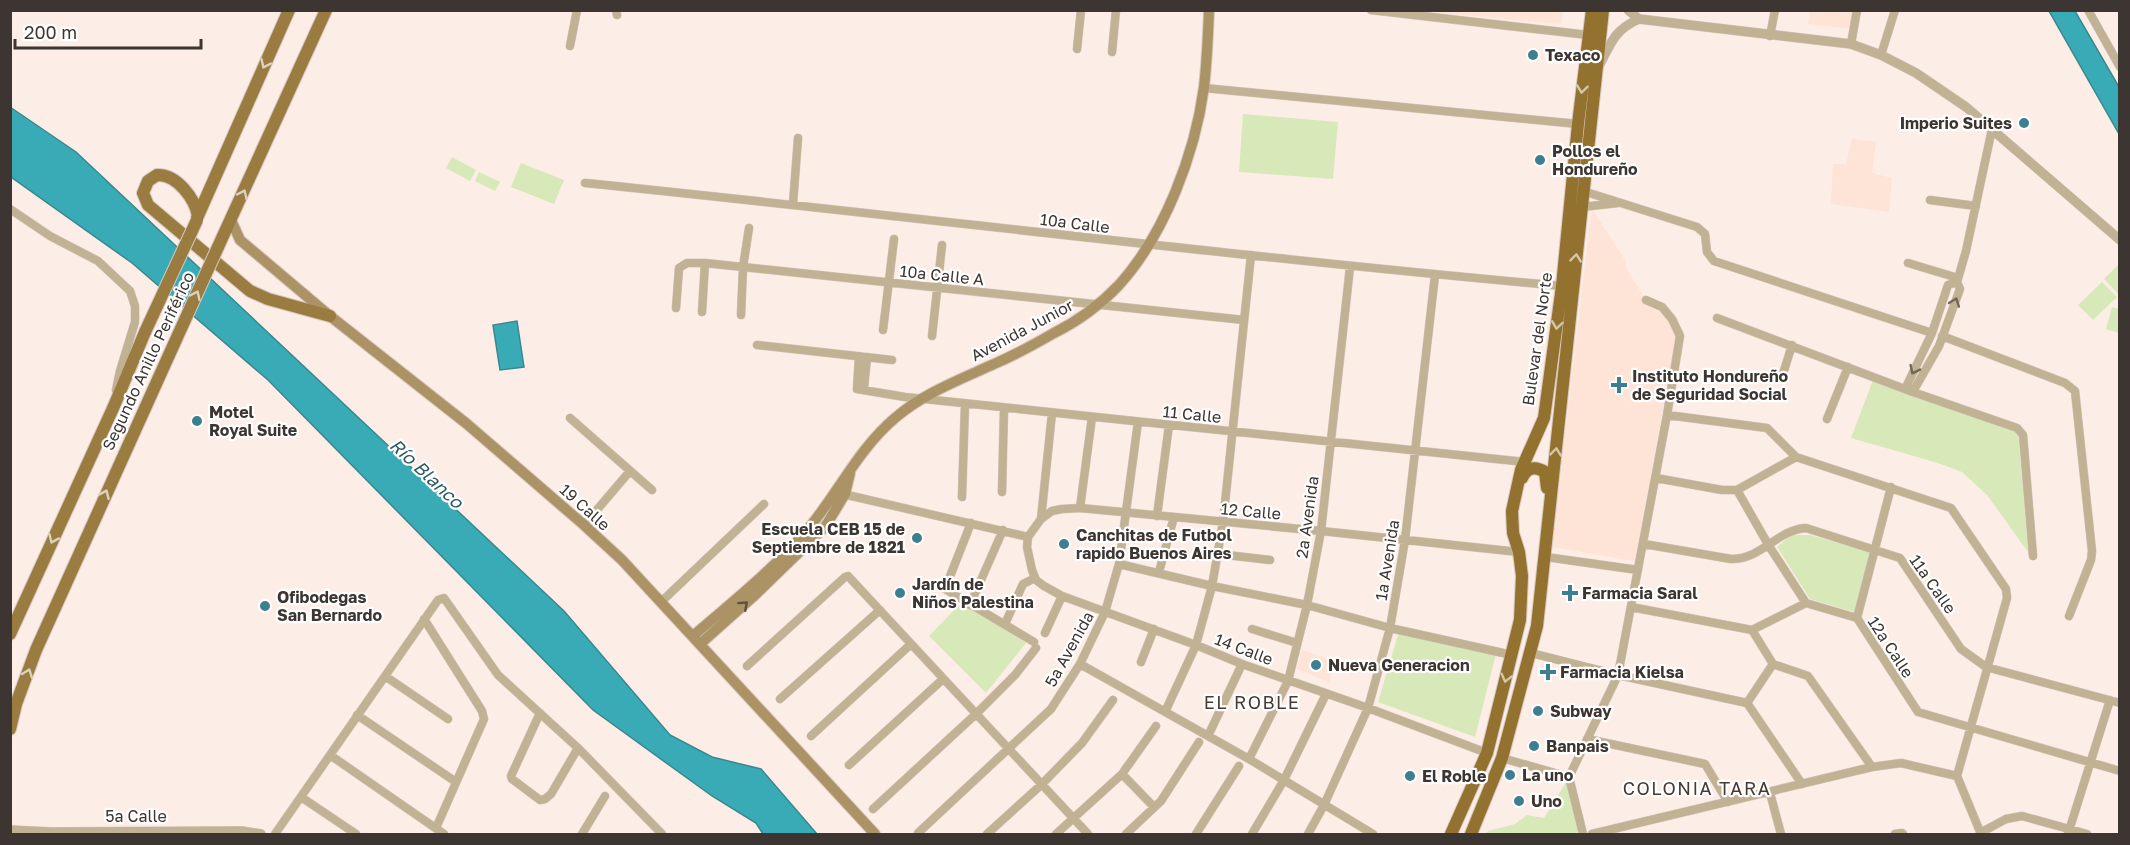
<svg xmlns="http://www.w3.org/2000/svg" width="2130" height="845" viewBox="0 0 2130 845" font-family="'Golos Text',sans-serif">
  <style>
    .built { fill: #fee3d7 }
    .green { fill: #d7e9b8 }
    .water { fill: #38abb6; stroke: #39888e; stroke-width: 1.5 }
    .lines { fill: none; stroke-linecap: round; stroke-linejoin: round }
    .minor-casing { stroke: #d6c8c2; stroke-width: 9 }
    .tertiary-casing { stroke: #d6c8c2; stroke-width: 10 }
    .secondary-casing { stroke: #d6c8c2; stroke-width: 12 }
    .primary-casing { stroke: #d6c8c2; stroke-width: 14 }
    .trunk-casing { stroke: #d6c8c2; stroke-width: 14 }
    .minor { stroke: #c2b294; stroke-width: 8 }
    .tertiary { stroke: #c2b294; stroke-width: 9 }
    .secondary { stroke: #ab9365; stroke-width: 10 }
    .primary { stroke: #9a7c41; stroke-width: 12 }
    .trunk { stroke: #92722e; stroke-width: 12 }
    .primary-bridge-casing { stroke: #d6c8c2; stroke-width: 14; stroke-linecap: butt }
    .primary-bridge { stroke: #9a7c41; stroke-width: 12 }
    .oneway { stroke: #dcd1bc }
    .oneway2 { stroke: #d3c7ab }
    .oneway3 { stroke: #726759 }
    .oneway4 { stroke: #5d5141 }
    .poi-dot { fill: #3d7e91; stroke: #fff; stroke-width: 2 }
    .labels { text-anchor: middle; dominant-baseline: central; stroke-width: 4.5; stroke-linejoin: round; paint-order: stroke }
    .poi-label { font-size: 16px; font-weight: bold; fill: #3c3531; stroke: #fff; text-anchor: start }
    .street-label { font-size: 16px; fill: #3c3531; stroke: #fff }
    .water-label { font-size: 18px; font-style: italic; fill: #2a5a5f; stroke: #fff }
    .neighbourhood-label { font-size: 18px; letter-spacing: 1.5px; fill: #483a33; stroke: #fff }
  </style>
  <rect width="100%" height="100%" fill="#fcede6"/>
  <path class="built" d="M1415 11 1563 10V11L1561 24Z
    M1810 11H1854L1852 29 1808 24Z
    M1852 139 1876 142 1872 173 1892 178 1889 212 1831 204 1833 164H1846Z
    M1591 212H1594L1625 260 1627 270 1646 300 1672 315 1676 338 1635 561 1552 547Z
    M1302 650 1335 662 1329 682 1297 669Z"/>
  <path class="green" d="M1243 114 1338 122 1333 179 1239 172Z
    M452 157 476 170 470 181 446 168Z
    M521 163 564 180 554 204 511 187Z
    M479 172 500 182 495 191 475 181Z
    M2119 264 2120 295H2119L2104 279Z
    M2102 282 2117 297 2093 320 2078 305Z
    M2112 307 2119 309V333L2106 329Z
    M1873 380 2014 432 2018 437 2019 443 2028 552 1987 495 1962 472 1938 463 1851 438Z
    M1797 535H1810L1870 552 1854 612 1810 599 1777 547 1790 536Z
    M962 602 1026 643 986 693 929 636Z
    M1400 628 1497 650 1475 737 1378 702Z
    M1568 779 1580 832 1572 834H1486L1488 831 1515 824 1527 815 1544 818Z"/>
  <path class="water" d="M2049 11H2075L2119 87V134Z
    M10 107 76 152 564 611 670 735 712 757 761 769 817 834H763L756 823 712 796 593 710 268 380 132 263 11 177Z
    M517 321 524 367 500 370 493 325Z"/>
  <g class="lines">
    <defs>
      <path id="minor" d="M616 10 617 15
        M1371 10 1588 35
        M2088 10 2120 67
        M1770 36 1775 10
        M1851 44 1857 10
        M570 46 577 10
        M1077 49 1081 10
        M1112 52 1116 10
        M1881 55 1895 10
        M1204 88 1578 124
        M585 183C911 216 1236 257 1562 286
        M1583 191 1697 227 1705 234 1707 252 1714 261 1932 333
        M1930 200 1976 206
        M793 204 798 138
        M1582 207 1618 203
        M10 209 50 236 98 261 130 291 135 306V322L120 371 116 390
        M1908 263 1958 278
        M1957 282 1948 285 1932 333 1907 385 1910 391 1915 388 1939 346 1960 289 1957 282 1966 251 1992 129
        M676 308 679 268 687 263H705L1244 320
        M702 312 705 263
        M741 315 743 267 749 228
        M1717 318 1910 391 2017 428 2023 435 2033 556
        M883 330 894 239
        M932 336 942 245
        M1942 336 2065 383 2075 391 2092 551 2091 560 2069 616
        M757 345 892 360
        M859 356 857 389 905 397 1525 462
        M1782 377 1792 345
        M864 388 867 357
        M1667 415 1767 428 1796 457 1951 508 2006 589 2007 598 1957 776
        M570 418 652 490
        M1827 419 1848 367
        M1656 478 1722 490H1737L1796 457
        M1737 490 1769 546 1806 603
        M1002 492 1004 408
        M843 494 1028 537
        M962 497 965 404
        M1080 508 1092 417
        M1157 516 1169 425
        M1041 519 1052 413
        M971 523 945 589 1034 642
        M584 525 630 471
        M1644 544 1731 559C1763 559 1776 530 1806 528L1900 558 1961 649 1986 667 2120 703
        M1218 554 1270 560
        M1546 557 1638 570
        M1119 564 1212 586 1307 605 1390 628 1512 655
        M1159 572 1174 517
        M661 602 764 504
        M970 605 1003 530
        M1631 607 1752 630 1806 603 1857 618 1918 712 2120 771
        M1857 618 1891 487
        M424 619 482 711 484 719 436 828
        M1005 624 1023 584 1035 578
        M1252 629 1297 643
        M1045 633 1062 596
        M1531 653 1618 675 1747 703 1802 784
        M1141 662 1154 629
        M1080 664 1249 759 1373 834
        M1773 664 1808 676 1872 767
        M747 666 845 577 848 576 1088 834
        M385 676 448 719
        M780 699 880 610
        M1747 703 1773 664 1752 630
        M1165 712 1196 645 1212 586 1223 522 1251 255
        M540 713 511 776 512 779 540 800 545 799 551 794 578 748
        M357 715 456 782
        M811 736 911 644
        M1208 736 1242 664
        M1587 739 1705 764 1728 802
        M1487 753 1368 708 1242 664 1196 645 1062 596 1044 586 1036 580 1032 570 1027 547 1028 537 1041 519 1052 511 1062 509 1080 508 1321 531 1519 552
        M330 755 444 834
        M1502 758 1569 777 1583 834
        M1249 759 1288 681 1307 605 1321 531 1350 267
        M849 765 943 679
        M1122 774 1154 807
        M1957 776 1981 834
        M1569 777 1618 675 1667 415 1680 336 1672 319 1662 307 1646 300
        M1770 793 1781 834
        M301 797 356 834
        M873 809 976 714 1015 675 1036 648
        M918 833 1051 709 1080 664 1105 612 1119 564 1138 422
        M1980 833 2006 819 2022 816 2087 834
        M275 834 438 600 444 598 498 675 578 748 662 834
        M582 834 605 796
        M987 834 1041 785 1082 743 1113 700
        M1056 834 1122 774 1156 726
        M1126 834 1161 801 1199 742
        M1196 834 1239 766
        M1252 834 1284 780 1326 694
        M1308 834 1324 805 1368 708 1390 628 1405 540 1435 275
        M1592 834 1872 767 1901 763 1957 776
        M1895 834 1902 833 1903 834
        M2068 834 2110 700"/>
      <path id="tertiary" d="M1628 10 1639 19
        M1599 66C1611 43 1614 30 1639 19L1851 44 1881 55 1916 73 1966 107 2120 240
        M10 830 51 832 242 831 261 834"/>
      <path id="secondary" d="M231 220 240 240 330 316 467 424 584 525 622 560 875 834
        M693 636C730 604 770 572 803 535 836 498 856 451 895 418 924 393 959 380 994 364 1015 355 1035 344 1054 333 1078 321 1101 304 1119 285 1165 234 1195 154 1204 87 1207 62 1208 36 1209 10
        M700 644 755 595 825 527 845 494 850 473"/>
      <path id="primary" d="M198 216C195 199 177 174 157 175L148 181 143 193 148 205 250 291 268 299 330 316
        M197 218 289 10
        M218 247 326 10
        M10 634 114 406 145 332
        M10 729 16 704 36 650 174 344"/>
      <path id="trunk" d="M1522 478C1527 467 1535 466 1545 472L1547 488
        M1451 834 1487 753 1520 620 1522 576 1519 552 1513 533 1512 511 1521 470 1544 418 1562 286 1578 124 1592 10
        M1471 834 1502 758 1537 626 1603 10"/>
    </defs>
    <use href="#minor" class="minor-casing"/>
    <use href="#tertiary" class="tertiary-casing"/>
    <use href="#secondary" class="secondary-casing"/>
    <use href="#primary" class="primary-casing"/>
    <use href="#trunk" class="trunk-casing"/>
    <use href="#minor" class="minor"/>
    <use href="#tertiary" class="tertiary"/>
    <use href="#secondary" class="secondary"/>
    <use href="#primary" class="primary"/>
    <use href="#trunk" class="trunk"/>
    <defs>
      <path id="primary-bridge" d="M145 332 197 220
        M174 344 218 247"/>
    </defs>
    <use href="#primary-bridge" class="primary-bridge-casing"/>
    <use href="#primary-bridge" class="primary-bridge"/>
  </g>
  <defs><path id="oneway-chevron" d="M-2-3.5L2.5 0L-2 3.5" fill="none" stroke-width="1.6" stroke-linecap="round" stroke-linejoin="round" transform="scale(1.5)"/></defs>
  <g class="oneway">
    <use href="#oneway-chevron" transform="translate(265 64) rotate(115)"/>
    <use href="#oneway-chevron" transform="translate(243 194) rotate(-65)"/>
    <use href="#oneway-chevron" transform="translate(196 295) rotate(-65)"/>
    <use href="#oneway-chevron" transform="translate(105 494) rotate(-66)"/>
    <use href="#oneway-chevron" transform="translate(53 539) rotate(114)"/>
    <use href="#oneway-chevron" transform="translate(28 673) rotate(-70)"/>
  </g>
  <g class="oneway2">
    <use href="#oneway-chevron" transform="translate(1582 89) rotate(97)"/>
    <use href="#oneway-chevron" transform="translate(1576 258) rotate(-84)"/>
    <use href="#oneway-chevron" transform="translate(1557 325) rotate(98)"/>
    <use href="#oneway-chevron" transform="translate(1556 452) rotate(-84)"/>
    <use href="#oneway-chevron" transform="translate(1506 678) rotate(104)"/>
  </g>
  <g class="oneway3">
    <use href="#oneway-chevron" transform="translate(1955 302) rotate(-70)"/>
    <use href="#oneway-chevron" transform="translate(1914 370) rotate(116)"/>
  </g>
  <use class="oneway4" href="#oneway-chevron" transform="translate(744 605) rotate(-42)"/>
  <g class="poi-dot">
    <circle cx="1533" cy="55" r="6"/>
    <circle cx="2024" cy="123" r="6"/>
    <circle cx="1540" cy="160" r="6"/>
    <path d="M1616 376h6v6h6v6h-6v6h-6v-6h-6v-6h6z"/>
    <circle cx="197" cy="421" r="6"/>
    <circle cx="917" cy="538" r="6"/>
    <circle cx="1064" cy="544" r="6"/>
    <circle cx="900" cy="593" r="6"/>
    <path d="M1567 584h6v6h6v6h-6v6h-6v-6h-6v-6h6z"/>
    <circle cx="265" cy="606" r="6"/>
    <circle cx="1316" cy="665" r="6"/>
    <path d="M1545 663h6v6h6v6h-6v6h-6v-6h-6v-6h6z"/>
    <circle cx="1538" cy="711" r="6"/>
    <circle cx="1534" cy="746" r="6"/>
    <circle cx="1510" cy="775" r="6"/>
    <circle cx="1410" cy="776" r="6"/>
    <circle cx="1519" cy="801" r="6"/>
  </g>
  <g class="labels">
    <g class="poi-label">
      <text x="1545" y="55">Texaco</text>
      <text x="2012" y="123" text-anchor="end">Imperio Suites</text>
      <text x="1552" y="151">Pollos el<tspan x="1552" dy="18">Hondureño</tspan></text>
      <text x="1632" y="376">Instituto Hondureño<tspan x="1632" dy="18">de Seguridad Social</tspan></text>
      <text x="209" y="412">Motel<tspan x="209" dy="18">Royal Suite</tspan></text>
      <text x="905" y="529" text-anchor="end">Escuela CEB 15 de<tspan x="905" dy="18">Septiembre de 1821</tspan></text>
      <text x="1076" y="535">Canchitas de Futbol<tspan x="1076" dy="18">rapido Buenos Aires</tspan></text>
      <text x="912" y="584">Jardín de<tspan x="912" dy="18">Niños Palestina</tspan></text>
      <text x="1582" y="593">Farmacia Saral</text>
      <text x="277" y="597">Ofibodegas<tspan x="277" dy="18">San Bernardo</tspan></text>
      <text x="1328" y="665">Nueva Generacion</text>
      <text x="1560" y="672">Farmacia Kielsa</text>
      <text x="1550" y="711">Subway</text>
      <text x="1546" y="746">Banpais</text>
      <text x="1522" y="775">La uno</text>
      <text x="1422" y="776">El Roble</text>
      <text x="1531" y="801">Uno</text>
    </g>
    <g class="street-label">
      <text transform="translate(1075 223) rotate(7)">10a Calle</text>
      <text transform="translate(942 275) rotate(6)">10a Calle A</text>
      <text transform="translate(1022 330) rotate(-28)">Avenida Junior</text>
      <text transform="translate(1537 339) rotate(-82)">Bulevar del Norte</text>
      <text transform="translate(148 361) rotate(-65)">Segundo Anillo Periférico</text>
      <text transform="translate(1192 414) rotate(6)">11 Calle</text>
      <text transform="translate(585 507) rotate(42)">19 Calle</text>
      <text transform="translate(1251 511) rotate(5)">12 Calle</text>
      <text transform="translate(1307 517) rotate(-82)">2a Avenida</text>
      <text transform="translate(1387 560) rotate(-81)">1a Avenida</text>
      <text transform="translate(1933 584) rotate(55)">11a Calle</text>
      <text transform="translate(1891 647) rotate(57)">12a Calle</text>
      <text transform="translate(1069 649) rotate(-61)">5a Avenida</text>
      <text transform="translate(1244 649) rotate(21)">14 Calle</text>
      <text x="136" y="816">5a Calle</text>
    </g>
    <g class="water-label">
      <text transform="translate(427 473) rotate(43)">Río Blanco</text>
    </g>
    <g class="neighbourhood-label">
      <text x="1252" y="702">EL ROBLE</text>
      <text x="1697" y="788">COLONIA TARA</text>
    </g>
  </g>
  <rect width="2130" height="845" fill="none" stroke="#3c3531" stroke-width="24"/>
  <path d="M15 39v9h186v-9" fill="none" stroke="#3c3531" stroke-width="3"/>
  <text x="24" y="39" font-size="18" fill="#3c3531" stroke="#ffffff" stroke-width="4.5" paint-order="stroke">200 m</text>
</svg>
